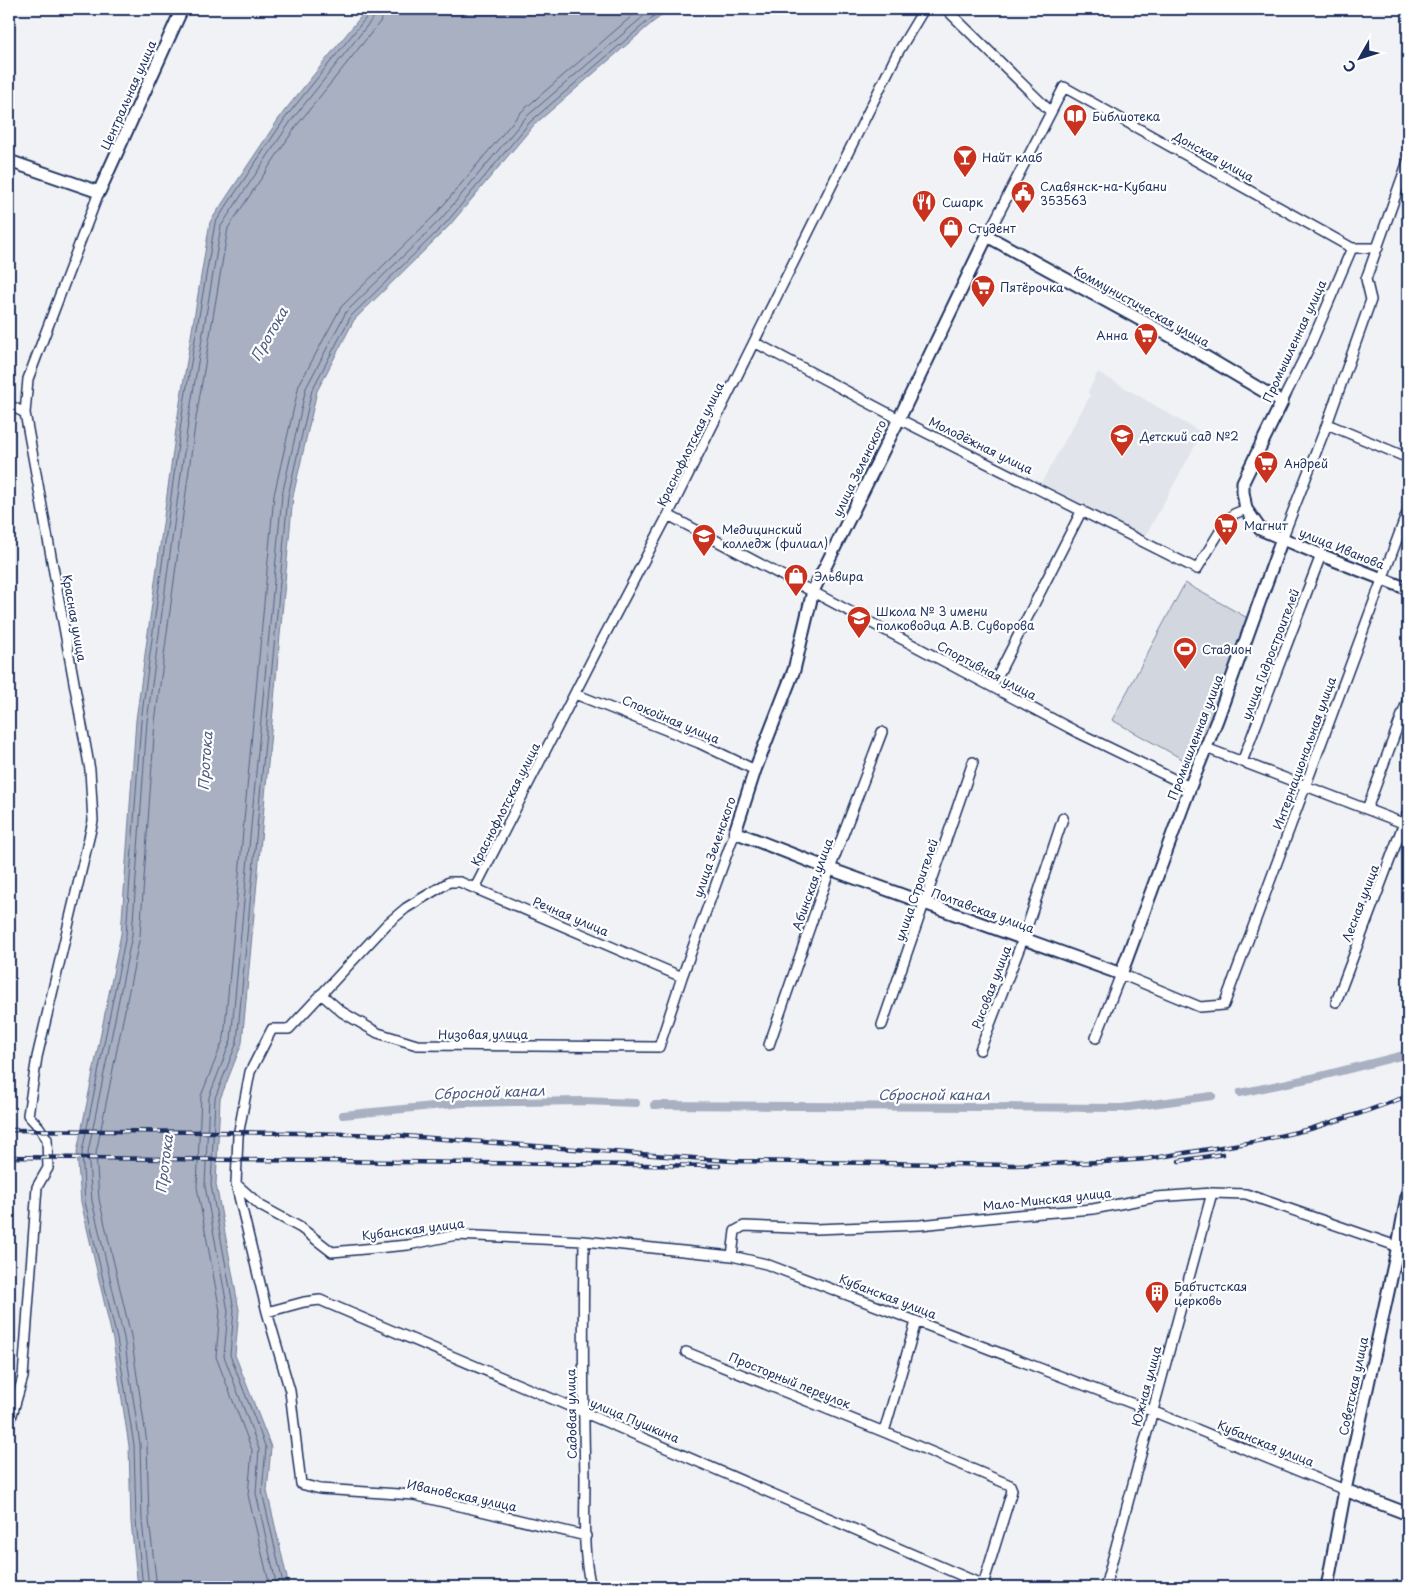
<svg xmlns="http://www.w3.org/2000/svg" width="1417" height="1596" viewBox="0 0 1417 1596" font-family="'Playpen Sans',sans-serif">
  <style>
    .built { fill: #e1e4ea }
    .garden { fill: #d2d6df; stroke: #76829e }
    .water { fill: #a8b0c2; stroke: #707c9a }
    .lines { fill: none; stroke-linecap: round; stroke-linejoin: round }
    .shore { stroke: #536386; stroke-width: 1 }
    .canal { stroke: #a8b0c2; stroke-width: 8 }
    .minor-casing { stroke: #1b2f5e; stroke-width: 12 }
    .tertiary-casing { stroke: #1b2f5e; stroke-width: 15 }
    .minor { stroke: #fff; stroke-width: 9 }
    .tertiary { stroke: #fff; stroke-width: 11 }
    .rail-casing { stroke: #1b2f5e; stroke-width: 4.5 }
    .rail { stroke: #fff; stroke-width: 2.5; stroke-dasharray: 8; stroke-linecap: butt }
    .labels { text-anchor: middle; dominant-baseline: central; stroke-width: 4.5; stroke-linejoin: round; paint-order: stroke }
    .street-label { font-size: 12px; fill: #1b2f5e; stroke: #fff }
    .poi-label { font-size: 12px; fill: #1b2f5e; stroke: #fff; text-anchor: start }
    .water-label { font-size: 14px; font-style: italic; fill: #4c5c81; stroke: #fff }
  </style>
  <rect width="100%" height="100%" fill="#f1f2f5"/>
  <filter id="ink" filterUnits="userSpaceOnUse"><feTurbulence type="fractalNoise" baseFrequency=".02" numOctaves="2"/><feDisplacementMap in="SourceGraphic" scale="10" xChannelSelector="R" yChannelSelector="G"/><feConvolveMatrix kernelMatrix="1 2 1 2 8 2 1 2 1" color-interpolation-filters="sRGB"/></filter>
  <g filter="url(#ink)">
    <path class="built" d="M1098 372 1202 433 1145 537 1041 483 1090 396 1088 392Z"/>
    <path class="garden" d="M1185 583 1251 620 1193 765 1112 720Z"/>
    <path class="water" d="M367 9H671L653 22 534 125 449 226 354 320 317 391 293 496 242 1043 220 1099 216 1184 239 1310 235 1355 271 1447 267 1491 289 1587H138L131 1522 129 1446 113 1340 81 1202 77 1152 121 934 136 720 178 415 210 222 282 114Z"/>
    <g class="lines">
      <path class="shore" d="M143 1587 136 1521 134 1445 117 1339 85 1202 82 1152 126 935 141 721 182 415 215 223 286 117 369 14 370 9
        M149 1587 142 1521 140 1444 124 1338 92 1201 88 1152 132 935 147 721 189 416 221 226 291 121 374 17 377 9
        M157 1587 149 1520 147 1443 131 1336 99 1199 96 1153 140 936 155 722 196 418 228 228 297 125 380 22 384 15V9
        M270 1587 248 1495 252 1450 216 1357 220 1311 197 1187 201 1096 224 1038 274 495 299 385 341 307 436 214 521 112 640 9
        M277 1587 256 1493 259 1449 224 1356 228 1311 205 1186 209 1097 231 1040 282 495 306 388 346 312 441 219 526 117 652 9
        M284 1587 262 1492 266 1448 230 1355 234 1310 211 1185 215 1098 237 1042 288 496 312 390 351 316 446 223 530 122 662 9"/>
      <path class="canal" d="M1240 1093 1321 1076 1408 1054
        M654 1105 1122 1108 1212 1096
        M343 1115 463 1103 582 1101 636 1103"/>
      <defs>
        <path id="minor" d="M946 9 1051 112
          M987 236 1064 87 1352 248
          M754 342 899 419 1197 569 1222 528 1234 514 1246 509
          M1282 402 1310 346 1352 248H1378
          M9 405 25 413
          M1327 424 1408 458
          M668 515 1079 733 1190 787
          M1282 539 1327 424 1371 300 1366 279 1408 161
          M992 687 1082 510
          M575 694 699 743 755 770
          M1206 748 1408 825
          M1242 762 1321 555
          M1367 809 1408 699
          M475 888 599 646 668 515 897 54 924 9
          M682 977 460 882H449L406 908 387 924 289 1029H272L250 1072 238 1136 236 1184 261 1206 301 1228 332 1252 408 1245 456 1235 584 1241 732 1256 766 1264 1152 1411 1345 1490
          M321 994 342 1012 378 1033 417 1045 659 1047 682 977 735 832
          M1336 1002 1408 812
          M882 1025 973 762
          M1096 1038 1121 974 1200 1007 1224 1005 1408 510
          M769 1045 830 869 882 732
          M980 1050 1023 939 1063 818
          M236 1184 267 1312 290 1391 301 1484 320 1489 414 1495 586 1536
          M584 1241C583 1319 583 1398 585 1477 585 1513 582 1552 591 1587
          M732 1256 735 1231 744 1226 816 1229 920 1225 1017 1215 1093 1209 1156 1197 1212 1193 1246 1194 1408 1250
          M267 1312 304 1302 320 1300 583 1412 988 1587
          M686 1352 884 1432 1010 1485 1012 1490 1011 1494 983 1585
          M9 1425 23 1377 37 1187 48 1168 47 1139 39 1127 28 1115 37 1057 93 821 90 770 25 413 28 379 99 192
          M884 1432 916 1322
          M1105 1587 1212 1193"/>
        <path id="tertiary" d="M9 161 99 192 182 9
          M1282 539 1217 720 1190 787 1121 974 830 869 735 832 755 770 794 670 813 591 899 419 987 236 1172 337 1282 402 1243 482V492L1246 509 1260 529 1321 555 1408 589
          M1345 1490 1408 1514
          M1327 1587 1345 1490 1398 1246 1408 1191"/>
      </defs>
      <use href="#minor" class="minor-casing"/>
      <use href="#tertiary" class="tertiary-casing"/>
      <use href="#minor" class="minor"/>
      <use href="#tertiary" class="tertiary"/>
      <defs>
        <path id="rail" d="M9 1130 300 1133 392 1135 732 1161 1015 1165 1103 1162 1147 1159 1253 1142 1310 1129 1361 1113 1408 1096
          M9 1157 719 1166
          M1179 1161 1223 1154"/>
      </defs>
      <use href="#rail" class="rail-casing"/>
      <use href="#rail" class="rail"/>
    </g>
  </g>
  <defs>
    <symbol id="library-pin" viewBox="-11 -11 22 30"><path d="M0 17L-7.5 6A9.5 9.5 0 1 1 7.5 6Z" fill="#c8321e" stroke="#fff"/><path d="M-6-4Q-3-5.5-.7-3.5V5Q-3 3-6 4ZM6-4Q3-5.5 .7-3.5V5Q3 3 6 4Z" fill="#fff"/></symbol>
    <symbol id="bar-pin" viewBox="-11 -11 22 30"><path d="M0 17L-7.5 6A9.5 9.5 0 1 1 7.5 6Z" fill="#c8321e" stroke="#fff"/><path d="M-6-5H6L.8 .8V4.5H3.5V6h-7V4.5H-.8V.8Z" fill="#fff"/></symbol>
    <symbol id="civic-pin" viewBox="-11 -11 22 30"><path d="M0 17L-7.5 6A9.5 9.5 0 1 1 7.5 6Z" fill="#c8321e" stroke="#fff"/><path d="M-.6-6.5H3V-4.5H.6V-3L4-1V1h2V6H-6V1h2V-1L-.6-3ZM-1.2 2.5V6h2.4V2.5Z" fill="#fff"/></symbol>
    <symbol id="restaurant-pin" viewBox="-11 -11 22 30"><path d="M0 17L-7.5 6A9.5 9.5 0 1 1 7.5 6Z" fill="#c8321e" stroke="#fff"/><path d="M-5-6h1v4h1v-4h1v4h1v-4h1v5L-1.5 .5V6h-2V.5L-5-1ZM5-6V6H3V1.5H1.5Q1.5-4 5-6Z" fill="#fff"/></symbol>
    <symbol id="shop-pin" viewBox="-11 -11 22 30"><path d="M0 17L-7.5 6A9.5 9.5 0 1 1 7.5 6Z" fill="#c8321e" stroke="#fff"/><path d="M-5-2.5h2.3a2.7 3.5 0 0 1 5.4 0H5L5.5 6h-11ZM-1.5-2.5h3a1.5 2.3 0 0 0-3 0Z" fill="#fff"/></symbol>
    <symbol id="supermarket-pin" viewBox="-11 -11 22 30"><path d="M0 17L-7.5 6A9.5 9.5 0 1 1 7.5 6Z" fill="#c8321e" stroke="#fff"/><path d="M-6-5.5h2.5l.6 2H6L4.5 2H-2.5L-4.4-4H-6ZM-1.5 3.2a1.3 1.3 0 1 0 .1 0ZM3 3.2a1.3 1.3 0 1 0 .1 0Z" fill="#fff"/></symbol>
    <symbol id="school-pin" viewBox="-11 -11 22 30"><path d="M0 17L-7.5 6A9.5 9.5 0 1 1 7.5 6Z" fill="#c8321e" stroke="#fff"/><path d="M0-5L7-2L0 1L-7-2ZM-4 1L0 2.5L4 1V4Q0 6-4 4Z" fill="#fff"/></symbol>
    <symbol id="university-pin" viewBox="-11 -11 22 30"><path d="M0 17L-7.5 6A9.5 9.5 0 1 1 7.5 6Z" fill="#c8321e" stroke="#fff"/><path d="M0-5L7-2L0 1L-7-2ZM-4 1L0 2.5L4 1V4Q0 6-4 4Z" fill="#fff"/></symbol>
    <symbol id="stadium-pin" viewBox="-11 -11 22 30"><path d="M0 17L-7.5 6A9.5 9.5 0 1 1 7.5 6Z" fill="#c8321e" stroke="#fff"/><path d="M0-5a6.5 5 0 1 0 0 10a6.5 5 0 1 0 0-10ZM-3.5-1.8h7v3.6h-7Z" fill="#fff"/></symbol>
    <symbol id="building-pin" viewBox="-11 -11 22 30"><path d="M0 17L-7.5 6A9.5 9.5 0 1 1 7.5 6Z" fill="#c8321e" stroke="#fff"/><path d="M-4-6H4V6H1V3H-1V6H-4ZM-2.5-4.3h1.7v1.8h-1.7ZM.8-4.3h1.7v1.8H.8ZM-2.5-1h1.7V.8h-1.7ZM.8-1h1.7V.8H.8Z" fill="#fff"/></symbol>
  </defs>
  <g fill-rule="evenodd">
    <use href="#library-pin" x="1061" y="102" width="28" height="38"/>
    <use href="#bar-pin" x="951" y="143" width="28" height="38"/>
    <use href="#civic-pin" x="1009" y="179" width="28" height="38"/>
    <use href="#restaurant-pin" x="910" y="188" width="28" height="38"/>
    <use href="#shop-pin" x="937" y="214" width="28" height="38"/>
    <use href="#supermarket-pin" x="969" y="273" width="28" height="38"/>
    <use href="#supermarket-pin" x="1132" y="321" width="28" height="38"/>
    <use href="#school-pin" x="1108" y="422" width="28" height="38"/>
    <use href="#supermarket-pin" x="1252" y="449" width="28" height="38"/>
    <use href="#supermarket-pin" x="1212" y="511" width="28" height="38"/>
    <use href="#university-pin" x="690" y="522" width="28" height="38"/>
    <use href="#shop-pin" x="782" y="562" width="28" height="38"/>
    <use href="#school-pin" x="845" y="604" width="28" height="38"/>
    <use href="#stadium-pin" x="1171" y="635" width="28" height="38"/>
    <use href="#building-pin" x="1143" y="1279" width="28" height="38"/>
  </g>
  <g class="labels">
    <g class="street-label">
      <text transform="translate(128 95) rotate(-66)">Центральная улица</text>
      <text transform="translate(1214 156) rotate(29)">Донская улица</text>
      <text transform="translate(1142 306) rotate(29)">Коммунистическая улица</text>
      <text transform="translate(1294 341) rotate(-65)">Промышленная улица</text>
      <text transform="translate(690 444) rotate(-64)">Краснофлотская улица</text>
      <text transform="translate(981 445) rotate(26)">Молодёжная улица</text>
      <text transform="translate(859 468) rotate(-64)">улица Зеленского</text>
      <text transform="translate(1342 548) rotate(22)">улица Иванова</text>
      <text transform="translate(75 618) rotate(80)">Красная улица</text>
      <text transform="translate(1270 654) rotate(-69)">улица Гидростроителей</text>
      <text transform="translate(987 670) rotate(28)">Спортивная улица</text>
      <text transform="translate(671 719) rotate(23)">Спокойная улица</text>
      <text transform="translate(1195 737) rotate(-69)">Промышленная улица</text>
      <text transform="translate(1304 753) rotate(-70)">Интернациональная улица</text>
      <text transform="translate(505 804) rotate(-63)">Краснофлотская улица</text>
      <text transform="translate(714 847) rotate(-71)">улица Зеленского</text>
      <text transform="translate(812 884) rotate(-70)">Абинская улица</text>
      <text transform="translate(916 890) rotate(-71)">улица Строителей</text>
      <text transform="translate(1360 903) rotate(-69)">Лесная улица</text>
      <text transform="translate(983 910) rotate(20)">Полтавская улица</text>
      <text transform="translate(571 916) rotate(23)">Речная улица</text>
      <text transform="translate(991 987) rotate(-69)">Рисовая улица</text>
      <text x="483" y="1034">Низовая улица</text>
      <text transform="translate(1047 1199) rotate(-6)">Мало-Минская улица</text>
      <text transform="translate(413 1229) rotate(-7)">Кубанская улица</text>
      <text transform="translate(888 1296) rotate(21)">Кубанская улица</text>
      <text transform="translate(790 1380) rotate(22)">Просторный переулок</text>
      <text transform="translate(1146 1386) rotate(-75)">Южная улица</text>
      <text transform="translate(1353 1386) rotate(-78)">Советская улица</text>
      <text transform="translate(571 1414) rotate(-91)">Садовая улица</text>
      <text transform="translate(635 1420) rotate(23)">улица Пушкина</text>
      <text transform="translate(1266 1443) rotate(22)">Кубанская улица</text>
      <text transform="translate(462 1495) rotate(12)">Ивановская улица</text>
    </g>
    <g class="poi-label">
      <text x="1092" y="116">Библиотека</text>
      <text x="982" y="157">Найт клаб</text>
      <text x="1040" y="186">Славянск-на-Кубани<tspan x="1040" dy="14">353563</tspan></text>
      <text x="942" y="202">Сшарк</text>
      <text x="968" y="228">Студент</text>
      <text x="1000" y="287">Пятёрочка</text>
      <text x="1128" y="335" text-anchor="end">Анна</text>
      <text x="1140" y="436">Детский сад №2</text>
      <text x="1284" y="463">Андрей</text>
      <text x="1244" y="525">Магнит</text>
      <text x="722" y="529">Медицинский<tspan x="722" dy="14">колледж (филиал)</tspan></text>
      <text x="814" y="576">Эльвира</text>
      <text x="876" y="611">Школа № 3 имени<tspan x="876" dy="14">полководца А.В. Суворова</tspan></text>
      <text x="1202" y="649">Стадион</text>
      <text x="1174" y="1286">Бабтистская<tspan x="1174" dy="14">церковь</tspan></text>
    </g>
    <g class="water-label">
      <text transform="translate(269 334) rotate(-60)">Протока</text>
      <text transform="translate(205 761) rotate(-86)">Протока</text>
      <text transform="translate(489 1092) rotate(-2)">Сбросной канал</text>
      <text x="934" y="1094">Сбросной канал</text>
      <text transform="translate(164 1164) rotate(-83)">Протока</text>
    </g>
  </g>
  <rect width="1417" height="1596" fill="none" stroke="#fff" stroke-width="30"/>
  <rect x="15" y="15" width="1387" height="1566" fill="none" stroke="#1b2f5e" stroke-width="2" filter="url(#ink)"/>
  <g transform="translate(1360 58) rotate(231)" stroke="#ffffff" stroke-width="4" paint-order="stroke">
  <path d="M0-4L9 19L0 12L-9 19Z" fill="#1b2f5e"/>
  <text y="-8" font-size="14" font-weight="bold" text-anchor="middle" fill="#1b2f5e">С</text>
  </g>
</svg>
